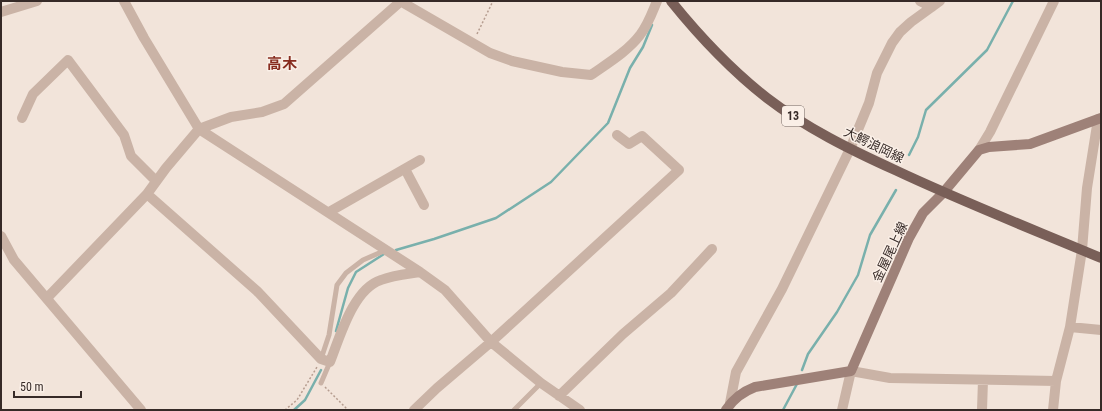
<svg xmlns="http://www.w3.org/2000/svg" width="1102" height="411" viewBox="0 0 1102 411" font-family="'Roboto Condensed','Noto Sans JP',sans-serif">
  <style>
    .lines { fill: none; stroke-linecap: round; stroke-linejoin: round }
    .stream { stroke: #79b0ac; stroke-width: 2.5 }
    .path { stroke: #b69d90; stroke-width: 1.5; stroke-dasharray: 2 2; stroke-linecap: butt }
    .service { stroke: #cab3a6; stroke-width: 5 }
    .minor { stroke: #cab3a6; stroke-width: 10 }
    .tertiary { stroke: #cab3a6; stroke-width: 10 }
    .secondary { stroke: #9e8178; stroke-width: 10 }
    .primary { stroke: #795f58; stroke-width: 10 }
    .labels { text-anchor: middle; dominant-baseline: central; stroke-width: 3; stroke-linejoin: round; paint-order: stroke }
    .shield { fill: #faefe7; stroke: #716561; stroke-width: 1 }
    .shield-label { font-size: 12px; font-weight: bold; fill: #362a27 }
    .street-label { font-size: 13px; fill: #362a27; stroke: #faefe7 }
    .quarter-label { font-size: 15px; font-weight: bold; fill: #872c1f; stroke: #faefe7 }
  </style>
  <rect width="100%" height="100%" fill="#f2e4da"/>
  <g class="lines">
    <path class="stream" d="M909 155 918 137 926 110 987 50 1013 1
      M396 250 434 239 496 218 551 182 608 123 630 68 643 47 652 25
      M336 331 348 288 356 272 384 254
      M802 370 808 354 837 312 858 275 870 235 896 190
      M294 410 305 400 321 370
      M783 410 798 382"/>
    <path class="path" d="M477 34 493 1
      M325 387 348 410
      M285 410 297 400 317 367"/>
    <path class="service" d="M321 359 329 335 337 285 346 273 363 260 386 250
      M321 383 330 362
      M514 410 541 383"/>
    <path class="minor" d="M124 1 144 38 199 129 420 272 445 290 491 342 541 383 580 410
      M400 1 490 53 512 61 562 72 591 75C608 63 628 51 640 35 648 25 652 13 657 1
      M920 1 932 7
      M1 12 37 1
      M22 118 33 94 68 60 124 135 131 156 156 181
      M979 150 990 132 1054 1
      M405 169 424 205
      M147 194 257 291 321 359 330 362C340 337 353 289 381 280 393 275 407 274 420 272
      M329 212 420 160
      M47 298 147 194 166 168 199 129 231 117 262 112 284 104 400 2
      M1070 327 1101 330
      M851 371 890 378 1056 381
      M559 396 623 334 671 293 712 249
      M730 403 736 372 782 289 850 149 869 103 877 73 892 43 900 32 911 22 940 1
      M414 410 437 388 491 342 679 170 642 136 629 144 617 135
      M982 410 983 380
      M1053 410 1056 381 1070 327 1082 250 1087 188 1098 119"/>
    <path class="tertiary" d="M1 236 14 260 141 410
      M842 410 851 371"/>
    <path class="secondary" d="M726 410C733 399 742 392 755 387L851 371 909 238 923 213 943 193 979 150 989 147 1030 144 1101 118"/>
    <path class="primary" d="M671 1C700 37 730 69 767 98 806 128 851 150 895 170 963 202 1032 229 1101 258"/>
  </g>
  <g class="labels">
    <rect class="shield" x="782" y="106" width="22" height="20" rx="3"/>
    <g class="shield-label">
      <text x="793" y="116">13</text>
    </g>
    <g class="street-label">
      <text transform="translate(874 145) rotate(26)">大鰐浪岡線</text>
      <text transform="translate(890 252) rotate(-65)">金屋尾上線</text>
    </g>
    <g class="quarter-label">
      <text x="282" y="64">高木</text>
    </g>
  </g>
  <rect width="1102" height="411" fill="none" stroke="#362a27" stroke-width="4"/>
  <path d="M14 391v6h67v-6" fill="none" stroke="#362a27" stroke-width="2"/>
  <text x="20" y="391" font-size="12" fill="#362a27" stroke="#faefe7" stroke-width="3" paint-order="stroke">50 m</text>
</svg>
